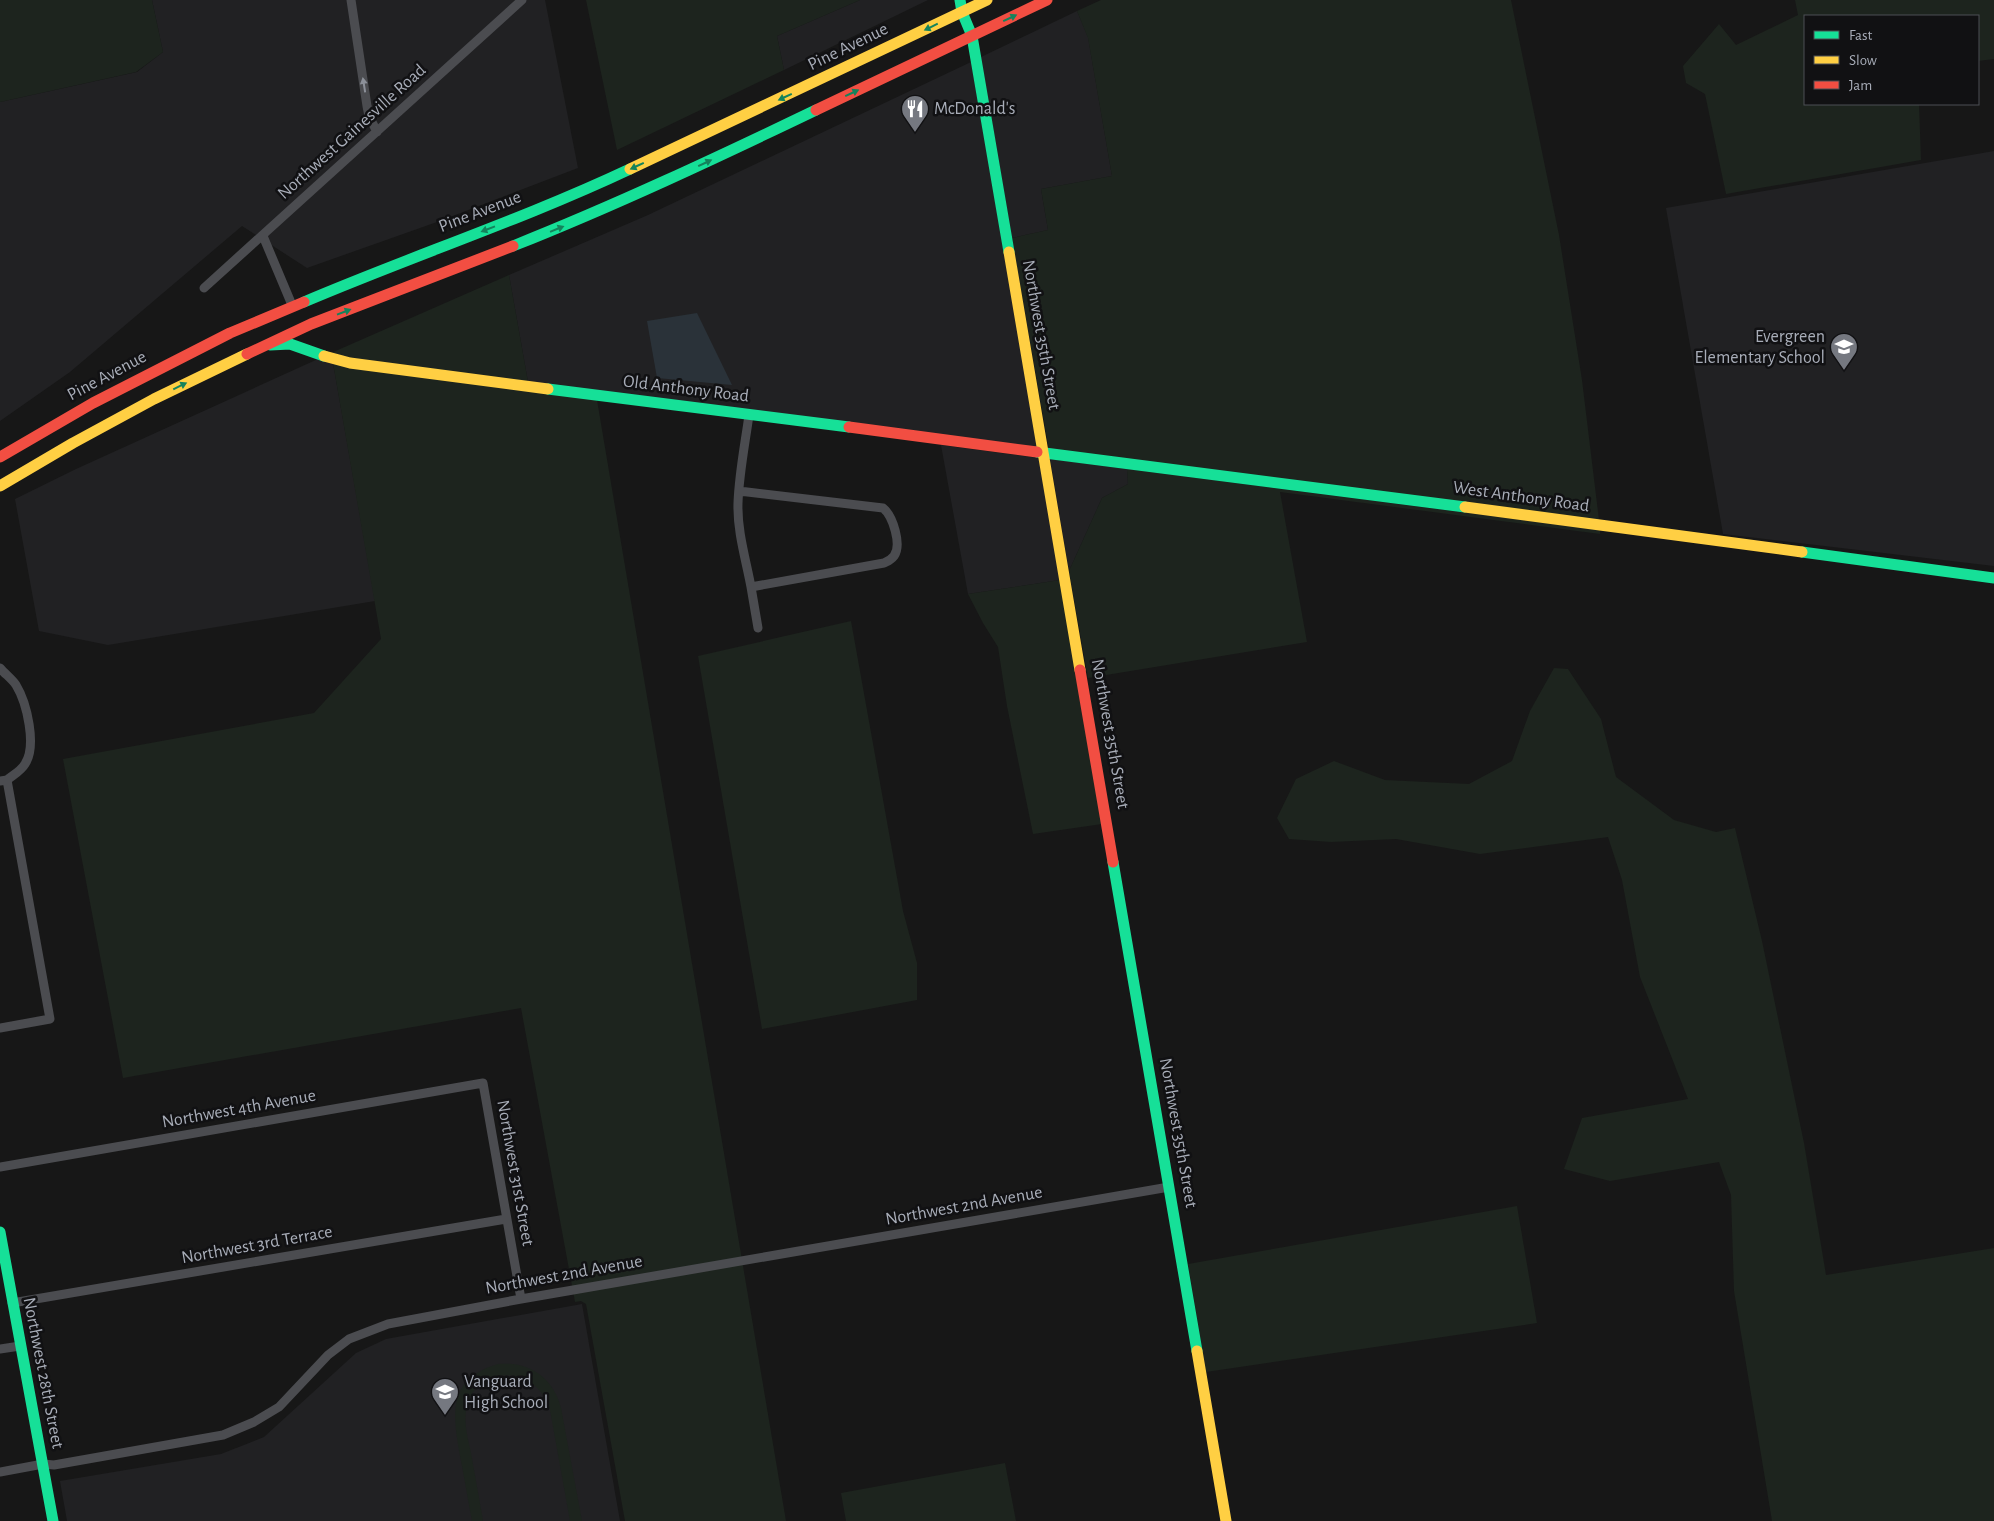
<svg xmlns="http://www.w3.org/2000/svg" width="1994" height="1521" viewBox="0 0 1994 1521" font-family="'Alegreya Sans',sans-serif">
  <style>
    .built { fill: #212123 }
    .green { fill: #1d241e }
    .water { fill: #2a3239 }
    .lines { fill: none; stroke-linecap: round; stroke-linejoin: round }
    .street { stroke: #4b4c50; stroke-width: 9 }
    .fast { stroke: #16e098; stroke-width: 11 }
    .slow { stroke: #ffcf43; stroke-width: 11 }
    .jam { stroke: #f24e42; stroke-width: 11 }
    .oneway { fill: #14835c }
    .oneway2 { fill: #8c9099 }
    .labels { text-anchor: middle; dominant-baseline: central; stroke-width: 5; stroke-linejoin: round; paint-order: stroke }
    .street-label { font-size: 18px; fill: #a8adb8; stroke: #111113 }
    .poi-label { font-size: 18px; fill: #a8adb8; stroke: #111113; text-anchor: start }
  </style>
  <rect width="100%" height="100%" fill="#171717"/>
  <path class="built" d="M152 0H545L578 168 437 222 307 268 242 226 70 372 0 421V102L137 72 163 52Z
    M860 0H928L784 70 777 36Z
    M1077 11 1088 37 1112 176 1041 189 1048 230 1012 238 981 57Z
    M971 62 1038 448 528 382 509 275 648 215Z
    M1994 151V566L1723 534 1666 208Z
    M318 359 333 363 375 601 108 645 39 631 15 499 76 469Z
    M941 445 1039 458 1060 580 968 594Z
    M1050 459 1127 469 1128 484 1102 498 1069 571Z
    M582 1304 620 1521H67L60 1481 221 1454 264 1437 356 1353 386 1339Z"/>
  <path class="green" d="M0 0H152L163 52 136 72 0 102Z
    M586 0H860L777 36 784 70 617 150Z
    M1101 0H1511L1559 235 1582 380 1599 520 1049 450 1012 238 1048 230 1041 189 1112 176 1088 38 1077 11Z
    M1795 0H1994V59L1978 61V16H1805V104H1919L1921 160 1726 194 1705 94 1686 83 1683 66 1719 24 1736 45 1798 15Z
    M509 275 528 382 351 358 331 353Z
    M333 363 597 400 786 1521H625L586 1304 581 1301 575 1302 521 1008 123 1078 63 759 314 713 381 639Z
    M1127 469 1600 530V534L1280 492 1307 642 1088 678 1069 571 1102 498 1128 484Z
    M1060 580 1102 824 1033 834 1007 706 998 647 983 623 968 594Z
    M851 621 903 911 917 963V1000L762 1029 698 656Z
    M1554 668 1568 669 1601 719 1616 777 1674 820 1716 832 1735 828 1762 941 1804 1143 1826 1275 1994 1248V1521H1772L1734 1291 1731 1195 1719 1162 1610 1181 1564 1169 1582 1118 1688 1099 1640 977 1622 880 1608 837 1480 854 1396 839 1331 842 1289 839 1277 818 1296 779 1334 761 1385 780 1469 784 1512 761 1530 711Z
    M1517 1206 1537 1323 1206 1372 1188 1264Z
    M498 1364C529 1361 553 1377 561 1408L582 1521H570L550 1410C537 1364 473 1363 466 1411 464 1424 468 1439 471 1453 475 1475 479 1498 483 1521H472C468 1501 465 1481 461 1461 453 1418 445 1379 498 1364Z
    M1005 1463 1016 1521H846L841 1493Z"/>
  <path class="water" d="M697 313 732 385 657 378 647 321Z"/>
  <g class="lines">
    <path class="street" d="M351 0 367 106 369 116 377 132
      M263 236 292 305
      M204 288 522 0
      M739 491 883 508C893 516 902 545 894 556 891 560 888 561 884 563L751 587C746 560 737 531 738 503 739 474 745 444 749 415
      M751 587 758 628
      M0 668C5 674 12 679 16 685 27 703 37 746 25 764 21 771 13 775 7 780
      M0 781 7 780 50 1019 0 1028
      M0 1167 483 1083 521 1299
      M12 1303 506 1219
      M0 1349 20 1346
      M0 1472 43 1464 54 1465 223 1435 254 1422 279 1407 328 1355 349 1339 388 1324 521 1299 1169 1187"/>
    <path class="fast" d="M960 0 962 12 972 36 1009 252
      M513 246C616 205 716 158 816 110
      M304 302C412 256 524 219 630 169
      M270 345 290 344 324 356
      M548 389 849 427
      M1037 452 1465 507
      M1802 552 1994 578
      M1113 862 1197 1351
      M0 1232 53 1521"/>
    <path class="slow" d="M630 169 987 0
      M1009 252 1080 670
      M324 356 350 363 548 389
      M0 486 73 443 154 399 247 354
      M1465 507 1802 552
      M1197 1351 1226 1521"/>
    <path class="jam" d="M816 110 1047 0
      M247 354 311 324 513 246
      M849 427 1037 452
      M0 457 93 403 230 333 304 302
      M1080 670 1113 862"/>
  </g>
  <defs><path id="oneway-solid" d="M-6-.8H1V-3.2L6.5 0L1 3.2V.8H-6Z" transform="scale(1.25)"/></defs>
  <g class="oneway">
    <use href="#oneway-solid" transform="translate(1010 18) rotate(-25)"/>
    <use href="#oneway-solid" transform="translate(931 27) rotate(154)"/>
    <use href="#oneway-solid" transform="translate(852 93) rotate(-25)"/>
    <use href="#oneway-solid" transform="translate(785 97) rotate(155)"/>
    <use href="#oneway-solid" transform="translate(705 163) rotate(-25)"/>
    <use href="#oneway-solid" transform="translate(637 166) rotate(155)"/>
    <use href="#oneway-solid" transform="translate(488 229) rotate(159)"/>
    <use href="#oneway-solid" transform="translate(557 229) rotate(-22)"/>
    <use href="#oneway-solid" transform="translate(344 312) rotate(-21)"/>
    <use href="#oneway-solid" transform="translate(180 386) rotate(-26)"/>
  </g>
  <use class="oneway2" href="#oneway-solid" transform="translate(364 85) rotate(-99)"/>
  <defs>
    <symbol id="restaurant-pin" viewBox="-11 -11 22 30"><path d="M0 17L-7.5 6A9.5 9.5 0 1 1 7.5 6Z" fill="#757880" stroke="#111113"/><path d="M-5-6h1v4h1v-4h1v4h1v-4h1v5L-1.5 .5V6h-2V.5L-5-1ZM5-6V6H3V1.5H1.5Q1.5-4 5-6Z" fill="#fff"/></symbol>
    <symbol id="school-pin" viewBox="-11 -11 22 30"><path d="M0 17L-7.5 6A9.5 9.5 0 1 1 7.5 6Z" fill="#757880" stroke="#111113"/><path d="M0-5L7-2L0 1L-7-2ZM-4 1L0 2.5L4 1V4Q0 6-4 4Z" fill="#fff"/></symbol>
  </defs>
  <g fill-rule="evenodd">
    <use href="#restaurant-pin" x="899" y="93" width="32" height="43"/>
    <use href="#school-pin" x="1828" y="331" width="32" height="43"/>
    <use href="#school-pin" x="429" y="1376" width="32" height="43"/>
  </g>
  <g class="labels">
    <g class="street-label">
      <text transform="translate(848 47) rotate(-26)">Pine Avenue</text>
      <text transform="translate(352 132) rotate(-42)">Northwest Gainesville Road</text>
      <text transform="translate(480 212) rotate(-21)">Pine Avenue</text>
      <text transform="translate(1041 335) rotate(80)">Northwest 35th Street</text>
      <text transform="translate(107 376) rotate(-28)">Pine Avenue</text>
      <text transform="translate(686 389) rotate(7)">Old Anthony Road</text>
      <text transform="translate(1521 497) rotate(8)">West Anthony Road</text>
      <text transform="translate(1110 734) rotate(80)">Northwest 35th Street</text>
      <text transform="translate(239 1109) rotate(-10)">Northwest 4th Avenue</text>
      <text transform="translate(1178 1133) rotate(80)">Northwest 35th Street</text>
      <text transform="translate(515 1173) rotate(80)">Northwest 31st Street</text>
      <text transform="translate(964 1206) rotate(-10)">Northwest 2nd Avenue</text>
      <text transform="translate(257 1245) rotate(-10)">Northwest 3rd Terrace</text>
      <text transform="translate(564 1275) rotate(-10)">Northwest 2nd Avenue</text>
      <text transform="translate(43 1373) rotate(79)">Northwest 28th Street</text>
    </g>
    <g class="poi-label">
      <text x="934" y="109">McDonald's</text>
      <text x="1825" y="337" text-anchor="end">Evergreen<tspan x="1825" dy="21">Elementary School</tspan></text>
      <text x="464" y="1382">Vanguard<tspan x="464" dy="21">High School</tspan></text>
    </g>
  </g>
  <rect x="1804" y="15" width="175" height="90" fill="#111113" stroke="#4d4f55"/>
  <rect x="1814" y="31" width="25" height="8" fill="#16e098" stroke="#4d4f55"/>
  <text x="1849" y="40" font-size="15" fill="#a8adb8">Fast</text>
  <rect x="1814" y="56" width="25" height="8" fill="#ffcf43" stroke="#4d4f55"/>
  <text x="1849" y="65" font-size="15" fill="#a8adb8">Slow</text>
  <rect x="1814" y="81" width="25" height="8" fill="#f24e42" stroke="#4d4f55"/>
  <text x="1849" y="90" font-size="15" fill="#a8adb8">Jam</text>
</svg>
